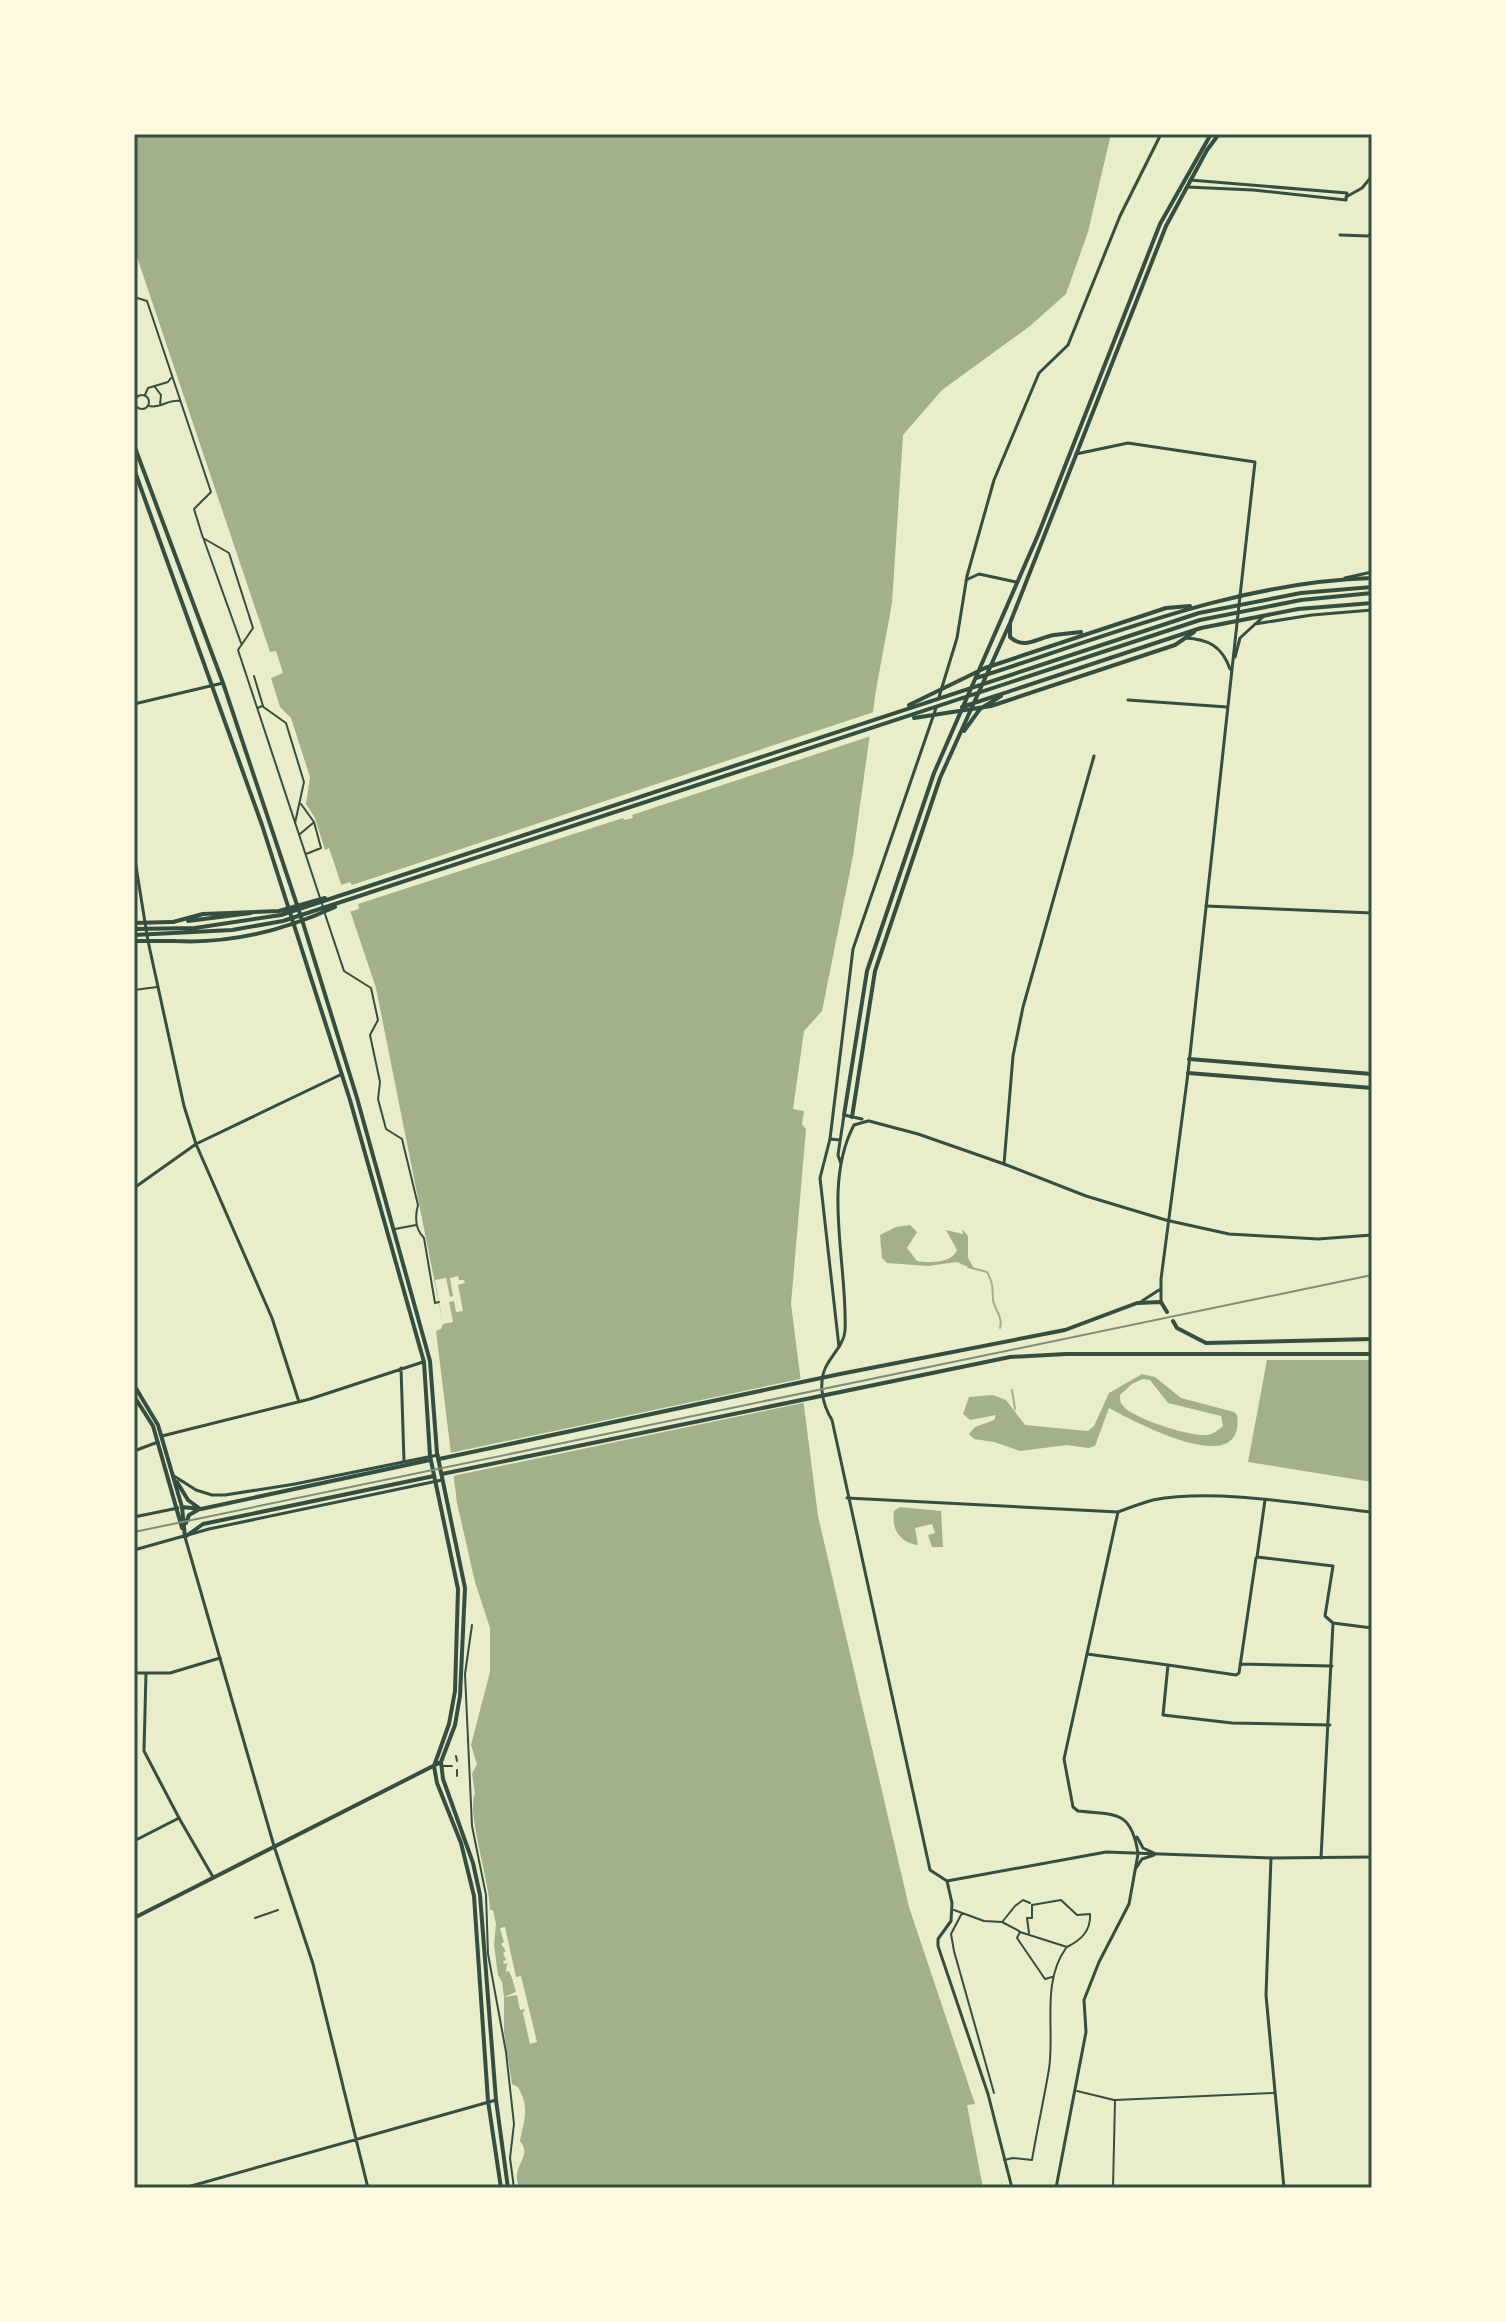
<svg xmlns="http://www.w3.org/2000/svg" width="1506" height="2322" viewBox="0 0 1506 2322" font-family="Karla,sans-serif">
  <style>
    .water { fill: #a3b18a; fill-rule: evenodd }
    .pier { fill: #e9edc9 }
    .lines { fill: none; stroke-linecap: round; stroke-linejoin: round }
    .stream { stroke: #a3b18a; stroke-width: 2 }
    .pedestrian { stroke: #344e41; stroke-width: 2 }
    .minor { stroke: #344e41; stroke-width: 3 }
    .tertiary { stroke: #344e41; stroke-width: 3 }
    .secondary { stroke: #344e41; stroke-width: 4 }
    .primary { stroke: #344e41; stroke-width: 4 }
    .rail { stroke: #7c8e77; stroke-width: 2 }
    .neatline { fill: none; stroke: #344e41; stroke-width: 3 }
  </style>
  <rect width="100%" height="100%" fill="#e9edc9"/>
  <path class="water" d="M134 134H1111L1088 232 1066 294 1030 326 942 390 903 435 892 603 876 690 853 856 822 1011 804 1031 793 1109 804 1111 802 1124 806 1129 791 1304 818 1516 909 1907 975 2104 967 2105 983 2188H520C508 2167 534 2158 520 2141 524 2120 530 2108 518 2087L512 2084 504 2033V1997L502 1982 498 1975 494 1945 496 1924 493 1910H490C490 1883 466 1811 475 1794L472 1774 477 1764 471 1745 490 1672V1628L475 1582 457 1503 436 1331 441 1329 443 1324 376 988 329 848 325 850 315 818 306 804 310 777 291 718 280 707 271 678 283 673 276 651 270 652 134 248Z
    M910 1225 917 1232 907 1248 917 1261C930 1263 952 1263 957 1250L946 1230 963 1234 962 1229 968 1236V1258L975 1270 957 1262 928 1266 887 1263 882 1258 880 1235 896 1227Z
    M1267 1360H1372V1482L1248 1462Z
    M1142 1374 1155 1377 1181 1398 1234 1412 1237 1415C1246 1482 1135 1422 1109 1408L1095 1446 1089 1448 1067 1445 1020 1451 994 1442 974 1439 969 1434 975 1427 994 1420 996 1415 970 1420 963 1414 969 1397 993 1395 1006 1400 1025 1425 1088 1431 1094 1426 1109 1393ZM1143 1379 1150 1380 1168 1403 1221 1416 1223 1426C1218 1430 1214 1434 1207 1435 1191 1437 1135 1419 1124 1407 1120 1402 1120 1402 1120 1395L1132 1384Z
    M900 1507 941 1511 943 1547H932L928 1535 935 1533 932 1524 915 1528 918 1545C900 1543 891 1529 894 1511Z"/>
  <path class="pier" d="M877 711 874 735 632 815 633 818 624 820 623 818 358 904 359 909 349 912 339 889 342 888 341 885 350 882 352 885Z
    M458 1276 459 1280H464L465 1283 458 1285 463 1311 456 1312 454 1301 449 1302 453 1322 443 1324 435 1280 446 1278 450 1297 453 1296 450 1278Z
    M805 1378 807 1402 448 1477 445 1454Z
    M505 1927 516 1977 521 1976 537 2042 530 2044 523 2013 525 2009 520 2010 517 1995 504 1997 516 1992 512 1978 509 1971 506 1972 507 1963 504 1964 503 1961 506 1960 503 1953 506 1951 501 1944 504 1942 500 1928Z"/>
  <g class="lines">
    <path class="stream" d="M968 1267 987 1272C994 1285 992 1287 993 1300 995 1311 1003 1316 1000 1328
      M1012 1390 1015 1409"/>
    <path class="pedestrian" d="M134 297 147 301 211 492 194 509 203 538 229 553 253 628 238 650 323 907
      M155 387 161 395 160 405
      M145 395 148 388 168 382 171 378
      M135 402a7 7 0 1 1 14 0a7 7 0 1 1-14 0Z
      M149 406C160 409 168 399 180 401
      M204 540 241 643
      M254 676 263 706
      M258 708 262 706 286 723 304 782 295 823
      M301 804 314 822 321 848 306 854
      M300 834 313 823
      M325 914 344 971 371 988 378 1020 370 1035 380 1082 378 1099 386 1129 402 1139 418 1205C415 1216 415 1229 424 1238L435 1303 439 1302
      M134 990 157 987
      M395 1229 416 1225
      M472 1625 465 1674 472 1826 486 1895 488 1954 506 2052 514 2124 510 2158 514 2188
      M456 1756 457 1761
      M442 1766H452
      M457 1770V1776
      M954 1910 984 1921 1002 1922 1019 1931
      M962 1913 951 1934 954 1951 994 2093
      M255 1918 278 1910
      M1003 1921 1015 1906 1023 1900 1030 1903
      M1029 1933 1027 1918H1032V1905L1061 1900 1077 1915 1090 1914C1091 1931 1081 1940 1067 1947L1020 1932 1017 1938 1045 1979 1052 1977
      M1077 2091 1114 2100
      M1004 2160 1013 2158 1032 2160C1037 2130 1044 2099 1049 2069 1055 2029 1041 1983 1066 1948
      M1113 2188 1115 2100 1274 2093"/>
    <path class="minor" d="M1187 187 1253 190 1346 200 1347 193 1190 180
      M1346 197 1362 188 1372 176
      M1340 235 1368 236 1372 233
      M1076 454 1128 443 1255 462 1240 596
      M966 580 979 574 1016 582
      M939 697 957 638 967 576 994 480 1039 373 1068 345 1120 216 1161 134
      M1128 700 1227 707
      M134 704 223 683
      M134 854 148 941 184 1106 196 1144 272 1318 299 1402
      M1206 906 1372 913
      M1004 1164 1013 1056 1023 1007 1094 756
      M134 1188 196 1144 342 1074
      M1170 1221 1229 1234 1318 1239 1372 1235
      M839 1347 820 1178 830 1139 853 949 936 708
      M401 1368 404 1461
      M162 1436 310 1399 423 1362
      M134 1451 158 1442
      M1265 1500 1257 1557 1333 1566 1325 1616 1333 1623
      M1118 1512 1064 1759 1073 1807 1078 1811C1116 1815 1131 1810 1138 1853
      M1333 1623 1372 1628
      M1087 1654 1168 1665 1163 1715 1232 1723 1330 1725
      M1240 1664 1332 1666
      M1168 1665 1236 1675 1239 1673 1256 1558
      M134 1673H170L220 1658
      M146 1673 144 1751 179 1818
      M1137 1837 1143 1848 1154 1853
      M134 1841 179 1818 213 1877
      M1271 1858 1266 1995 1284 2188
      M1321 1858 1333 1623
      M1136 1868 1142 1859 1154 1855"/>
    <path class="tertiary" d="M1345 578 1372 572
      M1255 624 1312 615 1372 610
      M1185 638C1208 639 1222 646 1230 669
      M1235 657 1240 638 1264 616
      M868 1121 854 1125C822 1185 848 1266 845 1331 844 1343 834 1353 828 1363 817 1380 822 1404 832 1420L930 1870 947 1881 952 1903 951 1921 938 1939V1946L988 2094 1012 2188
      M869 1121 918 1134 1004 1164 1086 1196 1169 1221
      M830 1139 840 1140
      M841 1164 838 1155 844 1115 862 1119
      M1142 1301 1159 1290
      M1161 1302V1279L1188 1073 1240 596
      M174 1476 196 1490 212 1495H225L295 1484 438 1455
      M847 1498 1118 1512C1129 1508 1141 1503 1153 1500 1217 1488 1307 1505 1372 1512
      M134 1517 178 1508
      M185 1537 274 1846 313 1964 368 2188
      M134 1550 209 1529 442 1480
      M947 1881 1106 1852 1271 1858 1372 1857
      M184 2188 496 2100
      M1056 2188 1086 2032 1084 2000 1099 1962 1129 1904 1138 1854"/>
    <path class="secondary" d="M134 445 223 683 303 923 357 1098 430 1361 437 1453 465 1588 460 1696 455 1725 441 1762 443 1779 473 1863 480 1895 496 2100 508 2188
      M134 469 262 825 350 1100 424 1362 430 1456 458 1589 455 1691 449 1724 434 1766 437 1783 461 1843 474 1896 488 2101 501 2188
      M1189 1059 1372 1074
      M1188 1073 1372 1088
      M1173 1321 1177 1328 1206 1343 1372 1339
      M134 1385 158 1425 182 1507 185 1537
      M134 1396 153 1426 182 1528
      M439 1459 840 1374 1065 1330 1137 1303 1161 1302 1167 1312
      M442 1474 1010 1357 1066 1354H1372
      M177 1482 188 1500 199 1508
      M182 1507 201 1509 430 1460
      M186 1523 189 1515 198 1510
      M185 1537 203 1524 434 1476
      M134 1918 441 1762"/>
    <path class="primary" d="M1010 624V637C1024 650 1037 638 1054 635 1063 634 1072 633 1081 632
      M976 678C1106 637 1235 582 1372 578
      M909 705 985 668 1166 608 1190 606
      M962 707 1201 628 1298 609 1372 603
      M914 718 991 706 1175 645 1194 632
      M964 731 980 709 1001 696
      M188 921 251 913
      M173 922 203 914 279 911 325 898
      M134 923 171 922
      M134 929 195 928 281 915 1199 613 1301 593 1372 587
      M134 935 232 930 283 921 1200 620 1301 600 1372 593
      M134 941H176
      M175 941C231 944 285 930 335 907
      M844 1115 867 971 934 773 1038 535 1160 224 1211 134
      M852 1117 875 971 940 778 1010 623 1166 226 1207 150 1219 134"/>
    <path class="rail" d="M134 1532 1372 1275"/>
  </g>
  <rect width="1506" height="2322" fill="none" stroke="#fefae0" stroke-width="272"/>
  <rect x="136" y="136" width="1234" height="2050" class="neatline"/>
</svg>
